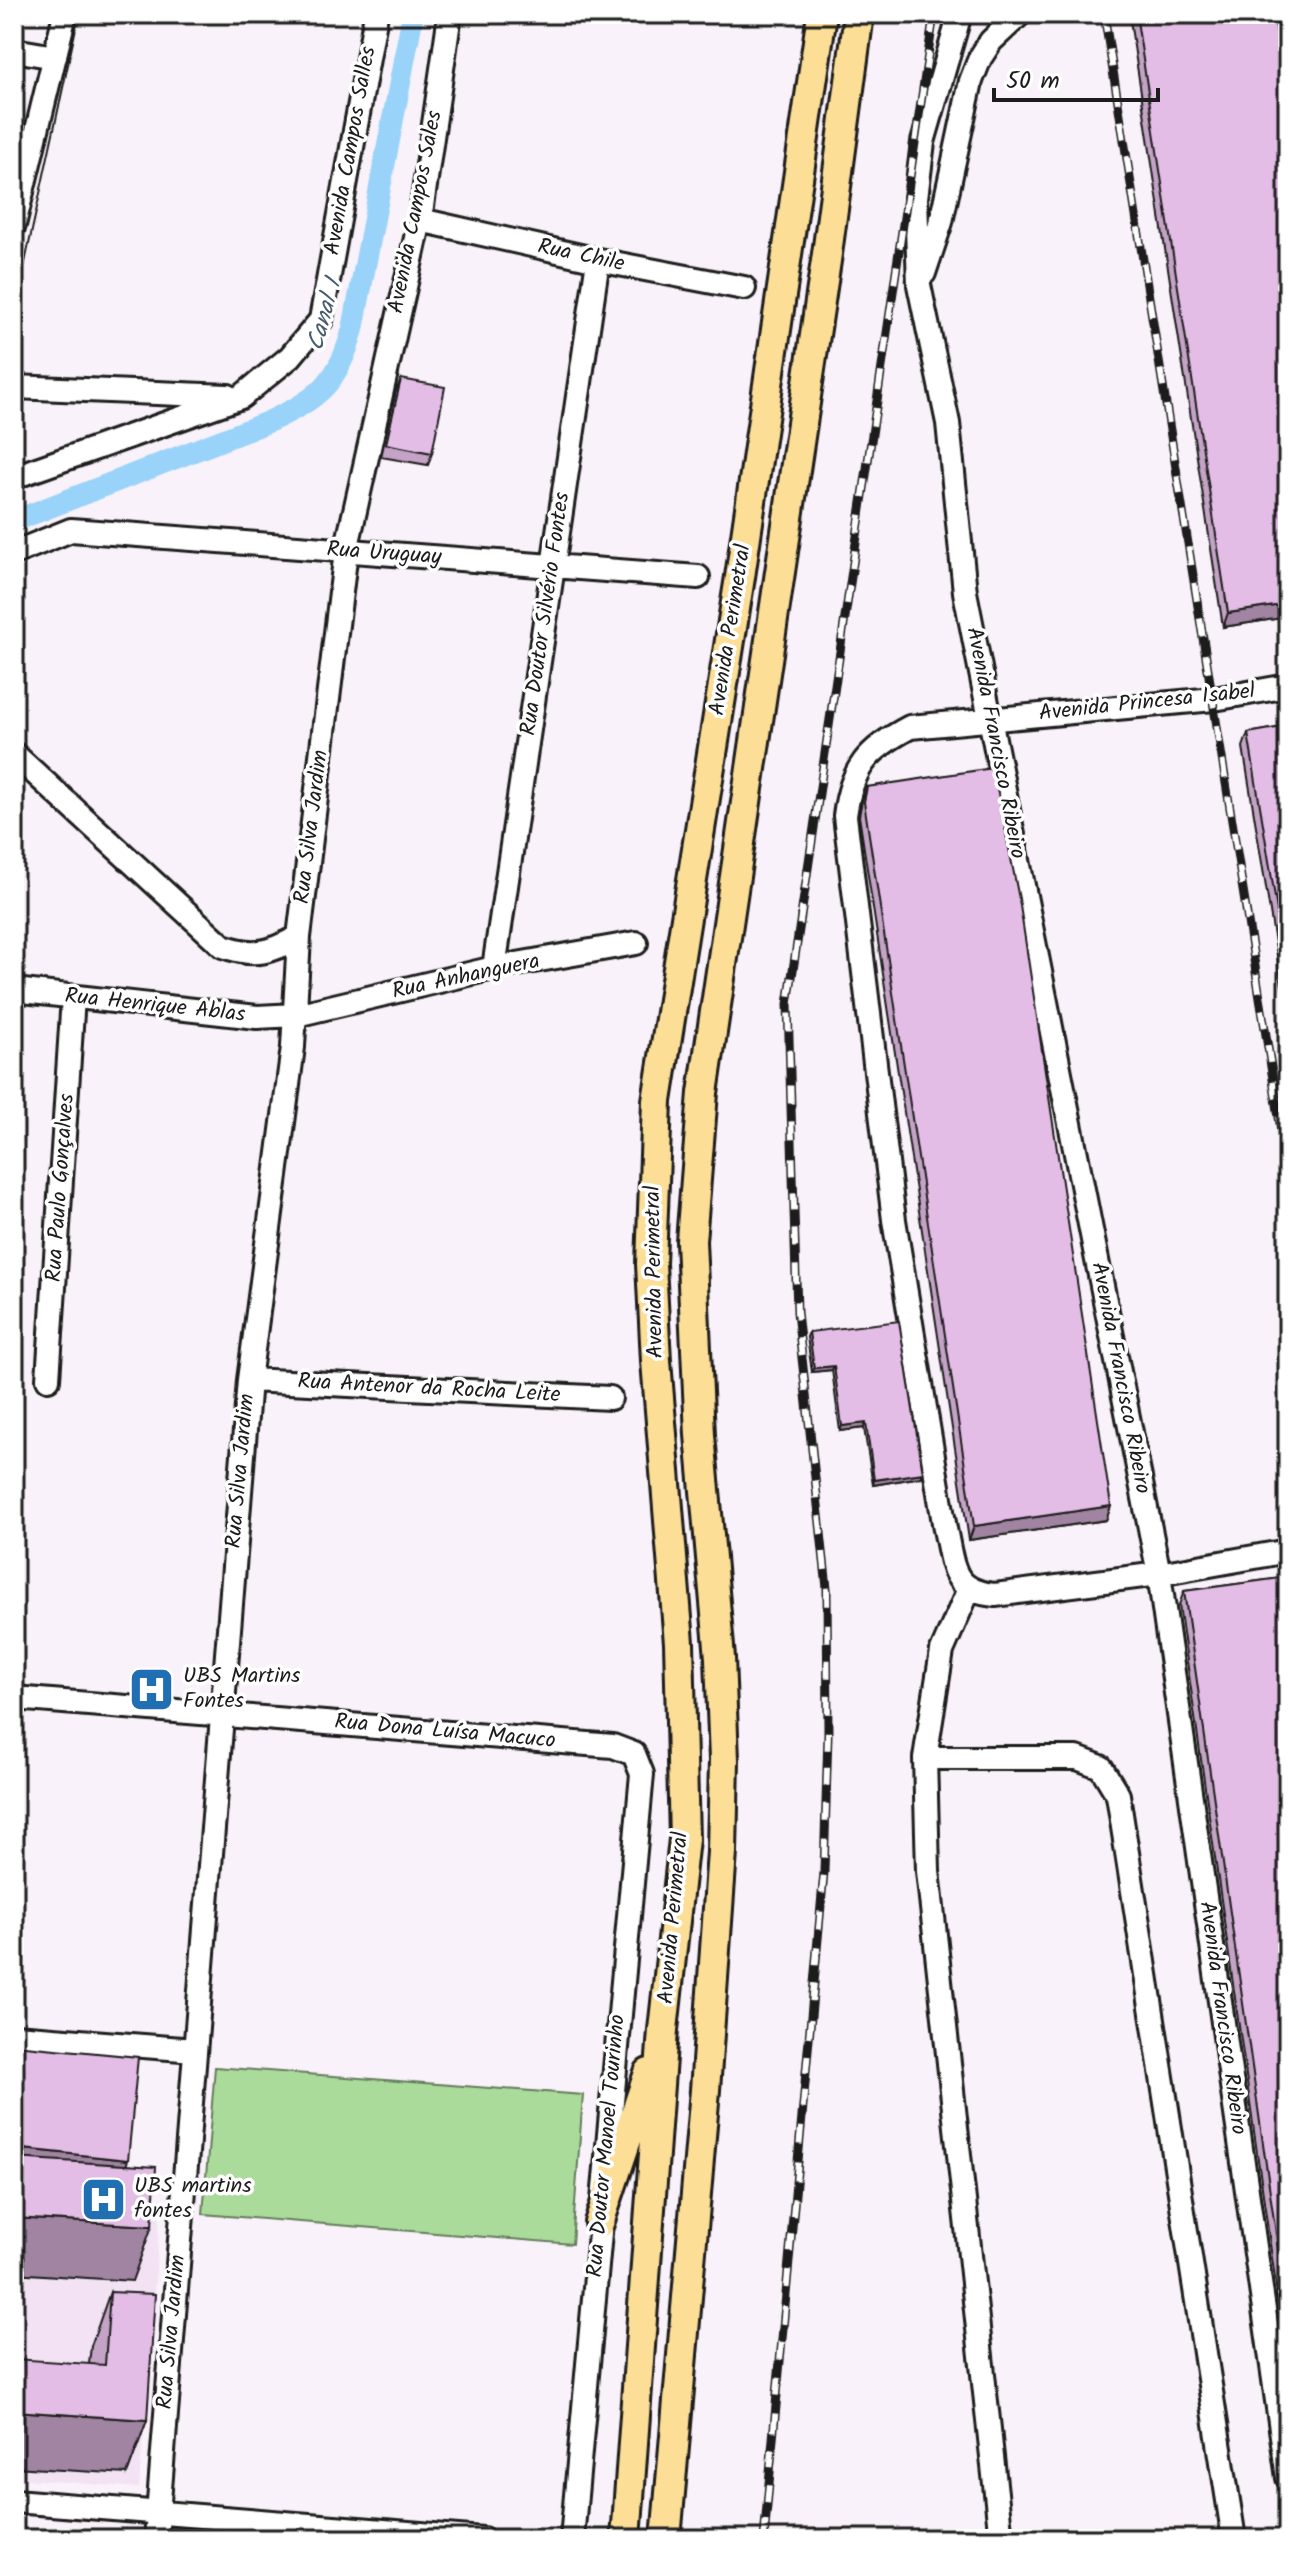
<svg xmlns="http://www.w3.org/2000/svg" width="1302" height="2553" viewBox="0 0 1302 2553" font-family="Kalam,sans-serif">
  <style>
    .built { fill: #f3e2f4 }
    .green { fill: #abdb9b; stroke: #647c5c; stroke-width: 2 }
    .lines { fill: none; stroke-linecap: round; stroke-linejoin: round }
    .canal { stroke: #99d3f9; stroke-width: 22 }
    .minor-casing { stroke: #1c1c1c; stroke-width: 28 }
    .major-casing { stroke: #1c1c1c; stroke-width: 34 }
    .minor { stroke: #fff; stroke-width: 22 }
    .major { stroke: #fcde96; stroke-width: 28 }
    .tram { stroke: #1c1c1c; stroke-width: 2 }
    .rail-casing { stroke: #1c1c1c; stroke-width: 9 }
    .rail { stroke: #fff; stroke-width: 6; stroke-dasharray: 18; stroke-linecap: butt }
    .wall { fill: #c4a3c6; stroke: #1c1c1c; stroke-width: 2 }
    .shaded-wall { fill: #a084a1; stroke: #1c1c1c; stroke-width: 2 }
    .building { fill: #e4bde6; stroke: #1c1c1c; stroke-width: 2 }
    .labels { text-anchor: middle; dominant-baseline: central; stroke-width: 7; stroke-linejoin: round; paint-order: stroke }
    .street-label { font-size: 22px; fill: #1c1c1c; stroke: #fff }
    .poi-label { font-size: 22px; fill: #1c1c1c; stroke: #fff; text-anchor: start }
    .water-label { font-size: 24px; font-style: italic; fill: #485c69; stroke: #fff }
  </style>
  <rect width="100%" height="100%" fill="#faf2fa"/>
  <filter id="ink" filterUnits="userSpaceOnUse"><feTurbulence type="fractalNoise" baseFrequency=".0125" numOctaves="2"/><feDisplacementMap in="SourceGraphic" scale="16" xChannelSelector="R" yChannelSelector="G"/><feConvolveMatrix kernelMatrix="1 2 1 2 8 2 1 2 1" color-interpolation-filters="sRGB"/></filter>
  <g filter="url(#ink)">
    <path class="built" d="M14 2206 160 2217 139 2488 14 2478Z"/>
    <path class="green" d="M215 2067 583 2095 572 2244 203 2214Z"/>
    <g class="lines">
      <path class="canal" d="M14 521 268 422C318 399 338 384 353 329L413 14"/>
      <defs>
        <path id="minor" d="M960 14 923 142 916 198 919 285 948 423 965 592 1159 1574 1288 2478
          M1284 14 1288 41
          M14 50 55 57
          M420 220 598 260 744 288
          M14 225 65 14
          M924 273 941 222 971 81 980 58 991 41 1020 14
          M14 387 228 396
          M14 477 241 397 290 357 321 320 376 14
          M14 553 71 530 698 577
          M1288 686 1214 699 910 727C868 749 851 768 845 816L894 1220 945 1529C953 1565 951 1591 995 1595L1159 1574 1288 1551
          M14 754 223 946C256 958 269 952 299 937
          M494 968 598 260
          M14 990 257 1017 296 1015 494 968 636 943
          M48 1379 73 997
          M249 1380 610 1398
          M969 1589 942 1651 925 1758 928 1871 1001 2539
          M14 1698 613 1746 634 1754 642 1774 572 2539
          M925 1758H1077L1101 1767 1118 1795 1234 2539
          M15 2036 195 2050
          M14 2501 483 2539
          M156 2539 249 1380 293 1047 299 937 346 551 420 220 450 14"/>
        <path id="major" d="M599 2223 649 2073
          M626 2539 663 2030 684 1839 679 1643 656 1361 651 1264 657 1101 740 577 822 14
          M666 2539 705 2090 722 1852 724 1760 720 1658 700 1435 691 1241 703 1093 827 254 859 14"/>
      </defs>
      <use href="#minor" class="minor-casing"/>
      <use href="#major" class="major-casing"/>
      <use href="#minor" class="minor"/>
      <use href="#major" class="major"/>
      <path class="tram" d="M14 313 79 14"/>
      <defs>
        <path id="rail" d="M1104 14 1288 1174
          M764 2539 824 1872 828 1734 827 1588 797 1312 788 1004 934 14"/>
      </defs>
      <use href="#rail" class="rail-casing"/>
      <use href="#rail" class="rail"/>
    </g>
    <path class="wall" d="M1129 14H1274L1288 617 1223 627Z
      M401 379 432 453 428 465 381 457 396 391Z
      M1288 726V1022L1243 747 1248 733Z
      M867 787 1111 1506 1106 1520 969 1540 859 816 862 801Z
      M809 1332 921 1477 873 1485 864 1428 840 1431 832 1370 812 1372 807 1337Z
      M1288 1577V2348L1285 2349 1179 1605 1184 1591Z
      M110 2292 147 2420 127 2474 89 2364 91 2346Z"/>
    <path class="shaded-wall" d="M1288 604V617L1223 627 1228 613Z
      M834 1366 832 1370 812 1372 814 1368Z
      M866 1423 864 1428 840 1431 842 1426Z
      M923 1473 921 1477 873 1485 874 1480Z
      M1111 1506 1106 1520 969 1540 974 1526Z
      M14 2148 128 2160 123 2174 14 2163Z
      M14 2218 152 2226 132 2281 14 2273Z
      M14 2411 147 2420 127 2474 14 2467Z"/>
    <path class="building" d="M1136 14H1274L1288 105V604L1228 613Z
      M401 379 445 387 432 453 386 444Z
      M1288 726V977L1248 733Z
      M993 768 1019 899 1111 1506 974 1526 864 802 867 787Z
      M899 1321 923 1473 874 1480 866 1423 842 1426 834 1366 814 1368 809 1332Z
      M1288 1577V2318L1184 1591Z
      M14 2045 138 2057 128 2160 14 2148Z
      M14 2158 156 2167 152 2226 14 2218Z
      M110 2292 155 2294 147 2420 14 2411V2359L105 2365Z"/>
  </g>
  <defs>
    <symbol id="hospital-square" viewBox="-11 -11 22 22"><rect x="-9" y="-9" width="18" height="18" rx="4" fill="#1f6fb2" stroke="#fff"/><path d="M-5-5h3v3.5h4V-5h3V5h-3V1.5h-4V5h-3Z" fill="#fff"/></symbol>
  </defs>
  <g fill-rule="evenodd">
    <use href="#hospital-square" x="126" y="1664" width="51" height="51"/>
    <use href="#hospital-square" x="78" y="2174" width="51" height="51"/>
  </g>
  <g class="labels">
    <g class="street-label">
      <text transform="translate(351 151) rotate(-80)">Avenida Campos Salles</text>
      <text transform="translate(416 212) rotate(-79)">Avenida Campos Sales</text>
      <text transform="translate(581 256) rotate(12)">Rua Chile</text>
      <text transform="translate(384 554) rotate(4)">Rua Uruguay</text>
      <text transform="translate(546 614) rotate(-82)">Rua Doutor Silvério Fontes</text>
      <text transform="translate(731 630) rotate(-81)">Avenida Perimetral</text>
      <text transform="translate(1147 703) rotate(-6)">Avenida Princesa Isabel</text>
      <text transform="translate(995 743) rotate(79)">Avenida Francisco Ribeiro</text>
      <text transform="translate(312 827) rotate(-83)">Rua Silva Jardim</text>
      <text transform="translate(466 977) rotate(-12)">Rua Anhanguera</text>
      <text transform="translate(155 1006) rotate(6)">Rua Henrique Ablas</text>
      <text transform="translate(61 1188) rotate(-86)">Rua Paulo Gonçalves</text>
      <text transform="translate(655 1272) rotate(-91)">Avenida Perimetral</text>
      <text transform="translate(1120 1378) rotate(79)">Avenida Francisco Ribeiro</text>
      <text transform="translate(429 1389) rotate(3)">Rua Antenor da Rocha Leite</text>
      <text transform="translate(241 1471) rotate(-85)">Rua Silva Jardim</text>
      <text transform="translate(445 1732) rotate(5)">Rua Dona Luísa Macuco</text>
      <text transform="translate(674 1918) rotate(-85)">Avenida Perimetral</text>
      <text transform="translate(1222 2018) rotate(82)">Avenida Francisco Ribeiro</text>
      <text transform="translate(607 2146) rotate(-85)">Rua Doutor Manoel Tourinho</text>
      <text transform="translate(172 2332) rotate(-85)">Rua Silva Jardim</text>
    </g>
    <g class="poi-label">
      <text x="183" y="1676">UBS Martins<tspan x="183" dy="25">Fontes</tspan></text>
      <text x="134" y="2186">UBS martins<tspan x="134" dy="25">fontes</tspan></text>
    </g>
    <g class="water-label">
      <text transform="translate(325 315) rotate(-75)">Canal 1</text>
    </g>
  </g>
  <rect width="1302" height="2553" fill="none" stroke="#fff" stroke-width="48"/>
  <rect x="24" y="24" width="1254" height="2505" fill="none" stroke="#1c1c1c" stroke-width="3" filter="url(#ink)"/>
  <path d="M994 88v12h164v-12" fill="none" stroke="#1c1c1c" stroke-width="4"/>
  <text x="1006" y="88" font-size="24" fill="#1c1c1c" stroke="#ffffff" stroke-width="6" paint-order="stroke">50 m</text>
</svg>
